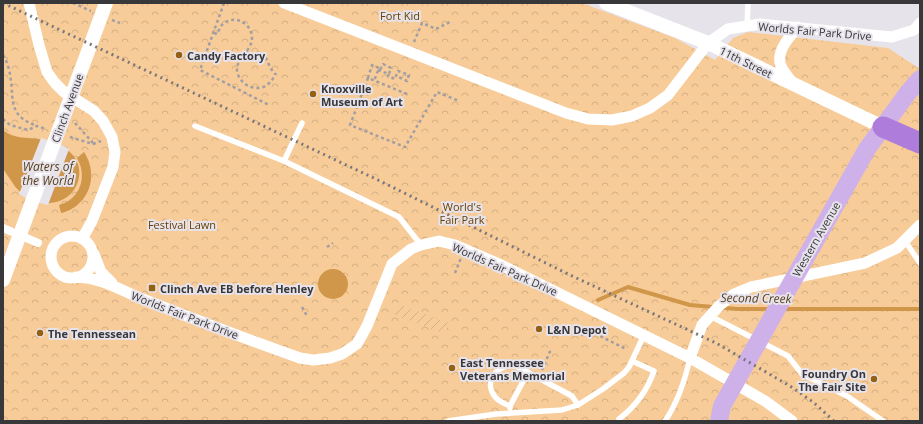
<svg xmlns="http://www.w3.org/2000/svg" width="923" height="424" viewBox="0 0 923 424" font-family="'Open Sans',sans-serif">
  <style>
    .forest { fill: url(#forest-crowns) }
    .garden { fill: url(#garden-furrows) }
    .water { fill: #d09649 }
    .pier { fill: #e7e3eb }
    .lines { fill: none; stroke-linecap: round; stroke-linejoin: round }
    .stream { stroke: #d09649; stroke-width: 4 }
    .path { stroke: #a19ea4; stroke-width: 2.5; stroke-dasharray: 3 3; stroke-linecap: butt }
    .service { stroke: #fff; stroke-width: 5.5 }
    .pedestrian { stroke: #fff; stroke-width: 8 }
    .minor { stroke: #fff; stroke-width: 11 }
    .tertiary { stroke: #fff; stroke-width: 14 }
    .primary { stroke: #ceb1e9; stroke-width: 18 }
    .motorway { stroke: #ae7ddb; stroke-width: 21 }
    .rail { stroke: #7b787d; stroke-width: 3; stroke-dasharray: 2 4; stroke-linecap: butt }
    .poi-dot { fill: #946113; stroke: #e7e3eb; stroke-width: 1.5 }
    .labels { text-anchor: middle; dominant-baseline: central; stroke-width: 4; stroke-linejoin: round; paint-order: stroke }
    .park-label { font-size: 11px; fill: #663f00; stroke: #e7e3eb }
    .street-label { font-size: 11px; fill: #38373a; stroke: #e7e3eb }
    .poi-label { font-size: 11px; font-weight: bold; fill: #38373a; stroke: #e7e3eb; text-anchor: start }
    .water-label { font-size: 12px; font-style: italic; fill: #573e1d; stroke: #e7e3eb }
  </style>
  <defs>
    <pattern id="forest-crowns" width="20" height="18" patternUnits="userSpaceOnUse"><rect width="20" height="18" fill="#f8cc98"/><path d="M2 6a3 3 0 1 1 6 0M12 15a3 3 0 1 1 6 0" fill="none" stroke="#d5b084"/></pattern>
    <pattern id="garden-furrows" width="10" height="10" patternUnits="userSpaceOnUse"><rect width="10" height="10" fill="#f8cc98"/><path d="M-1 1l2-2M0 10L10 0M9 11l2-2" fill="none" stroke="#d5b084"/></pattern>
  </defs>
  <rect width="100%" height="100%" fill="#e7e3eb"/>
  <path class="forest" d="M3 3H582L675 38 715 60 733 38 748 32 888 48 920 69V421H3Z"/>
  <path class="garden" d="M399 304 449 323 445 334 395 315Z"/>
  <path class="water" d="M3 130C14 139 25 137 38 139 49 140 62 145 71 153 89 171 76 202 50 203 45 204 41 202 36 200 25 196 18 192 12 182 10 178 4 172 3 167 1 157 3 141 3 130Z
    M84 152C100 176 88 207 61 213L59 205C80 199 88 177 77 158Z
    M318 284a15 15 0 1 1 30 0a15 15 0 1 1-30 0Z"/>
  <path class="pier" d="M41 138 58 143 69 149 48 205 31 201 19 194Z"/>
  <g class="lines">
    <path class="stream" d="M598 300 628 287 690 305 737 309H772
      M782 309H920"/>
    <path class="path" d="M73 3 91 11
      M224 3 200 70 269 105
      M112 20 120 23
      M214 33 217 34C219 31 220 26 223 24 235 14 251 23 252 37 253 54 226 62 242 81 246 86 252 88 258 88 267 88 273 80 276 73
      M414 42 422 23 436 29 450 22
      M246 51 248 54 251 55 260 52C267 57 269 68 275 74
      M3 55C8 63 10 72 11 81 13 95 10 109 23 119 27 122 32 124 37 126
      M378 70 389 74 391 68 383 64 380 70
      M389 74 388 76 395 79C396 76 397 73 398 71L409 75 407 81 396 76
      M368 78 372 65 379 68 374 81
      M407 94 368 78 350 125 405 147 437 92 459 101
      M3 119 10 125 28 130 37 126 46 129
      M75 123 93 143
      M70 137 93 144 101 141
      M327 247 333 243
      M455 273 461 258
      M302 307 307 316
      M582 336 586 329 626 349
      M542 370 551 349"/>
    <path class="service" d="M747 26 748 3
      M195 126 284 161 399 217 421 245
      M284 161 302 123
      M905 241 920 263
      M710 316 788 356 802 374 847 396 883 421
      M510 406C505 404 500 402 496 398 482 382 497 363 516 366L572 396 578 405
      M510 408V406L528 372
      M619 419C636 406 647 391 654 371L632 361
      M448 421 496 414 562 410 578 405 603 389 624 373 629 367 644 335
      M665 421C678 402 685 380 690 358"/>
    <path class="pedestrian" d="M3 228 38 243"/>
    <path class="minor" d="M29 3 39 45 47 72 55 83 64 92 94 111 103 121 112 137 115 152 113 167 92 221 82 239
      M284 3 566 113 588 119 612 120 632 116 650 108 668 95 708 43 728 29 760 24 892 37 914 30 920 23
      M794 85C790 79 784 73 781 66 775 52 790 36 798 27
      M51 257a21 21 0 1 1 42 0a21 21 0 1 1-42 0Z
      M94 254 101 272 112 283
      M76 277C104 278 121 291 145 300 197 320 248 340 300 358L313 360 330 358 342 354 357 344 367 326 392 264 411 249 421 245 439 241 455 245 499 264 690 358 765 401 792 421
      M690 358 702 325 719 306 734 294 751 287 865 263 897 248 920 225"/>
    <path class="tertiary" d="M606 3 708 43 883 127
      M3 280 106 3"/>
    <path class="primary" d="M719 421 722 406 867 149 907 94 920 79"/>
    <path class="motorway" d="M883 127 920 143"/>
    <path class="rail" d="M3 3 378 180 570 275 716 343 790 386 813 402 834 421"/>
  </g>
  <g class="poi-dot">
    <circle cx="179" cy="55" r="4"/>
    <circle cx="313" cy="94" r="4"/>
    <rect x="148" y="284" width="8" height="8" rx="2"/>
    <circle cx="539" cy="329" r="4"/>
    <circle cx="40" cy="333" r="4"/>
    <circle cx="452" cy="368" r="4"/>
    <circle cx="874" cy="379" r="4"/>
  </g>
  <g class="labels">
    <g class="park-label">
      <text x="400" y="15">Fort Kid</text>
      <text x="462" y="206">World's<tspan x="462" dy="13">Fair Park</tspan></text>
      <text x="182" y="224">Festival Lawn</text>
    </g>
    <g class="street-label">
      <text transform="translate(815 31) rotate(5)">Worlds Fair Park Drive</text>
      <text transform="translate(746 62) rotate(26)">11th Street</text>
      <text transform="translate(67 108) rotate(-70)">Clinch Avenue</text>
      <text transform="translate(816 239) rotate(-60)">Western Avenue</text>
      <text transform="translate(505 269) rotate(24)">Worlds Fair Park Drive</text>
      <text transform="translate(185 315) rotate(21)">Worlds Fair Park Drive</text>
    </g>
    <g class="poi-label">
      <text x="187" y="55">Candy Factory</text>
      <text x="321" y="88">Knoxville<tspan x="321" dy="13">Museum of Art</tspan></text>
      <text x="160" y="288">Clinch Ave EB before Henley</text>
      <text x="547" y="329">L&amp;N Depot</text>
      <text x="48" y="333">The Tennessean</text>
      <text x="460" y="362">East Tennessee<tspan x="460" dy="13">Veterans Memorial</tspan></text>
      <text x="866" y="373" text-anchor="end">Foundry On<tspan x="866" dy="13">The Fair Site</tspan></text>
    </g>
    <g class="water-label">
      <text x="48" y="166">Waters of<tspan x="48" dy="14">the World</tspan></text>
      <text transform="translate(756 298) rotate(1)">Second Creek</text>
    </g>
  </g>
  <rect width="923" height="424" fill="none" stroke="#38373a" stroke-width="8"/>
</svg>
